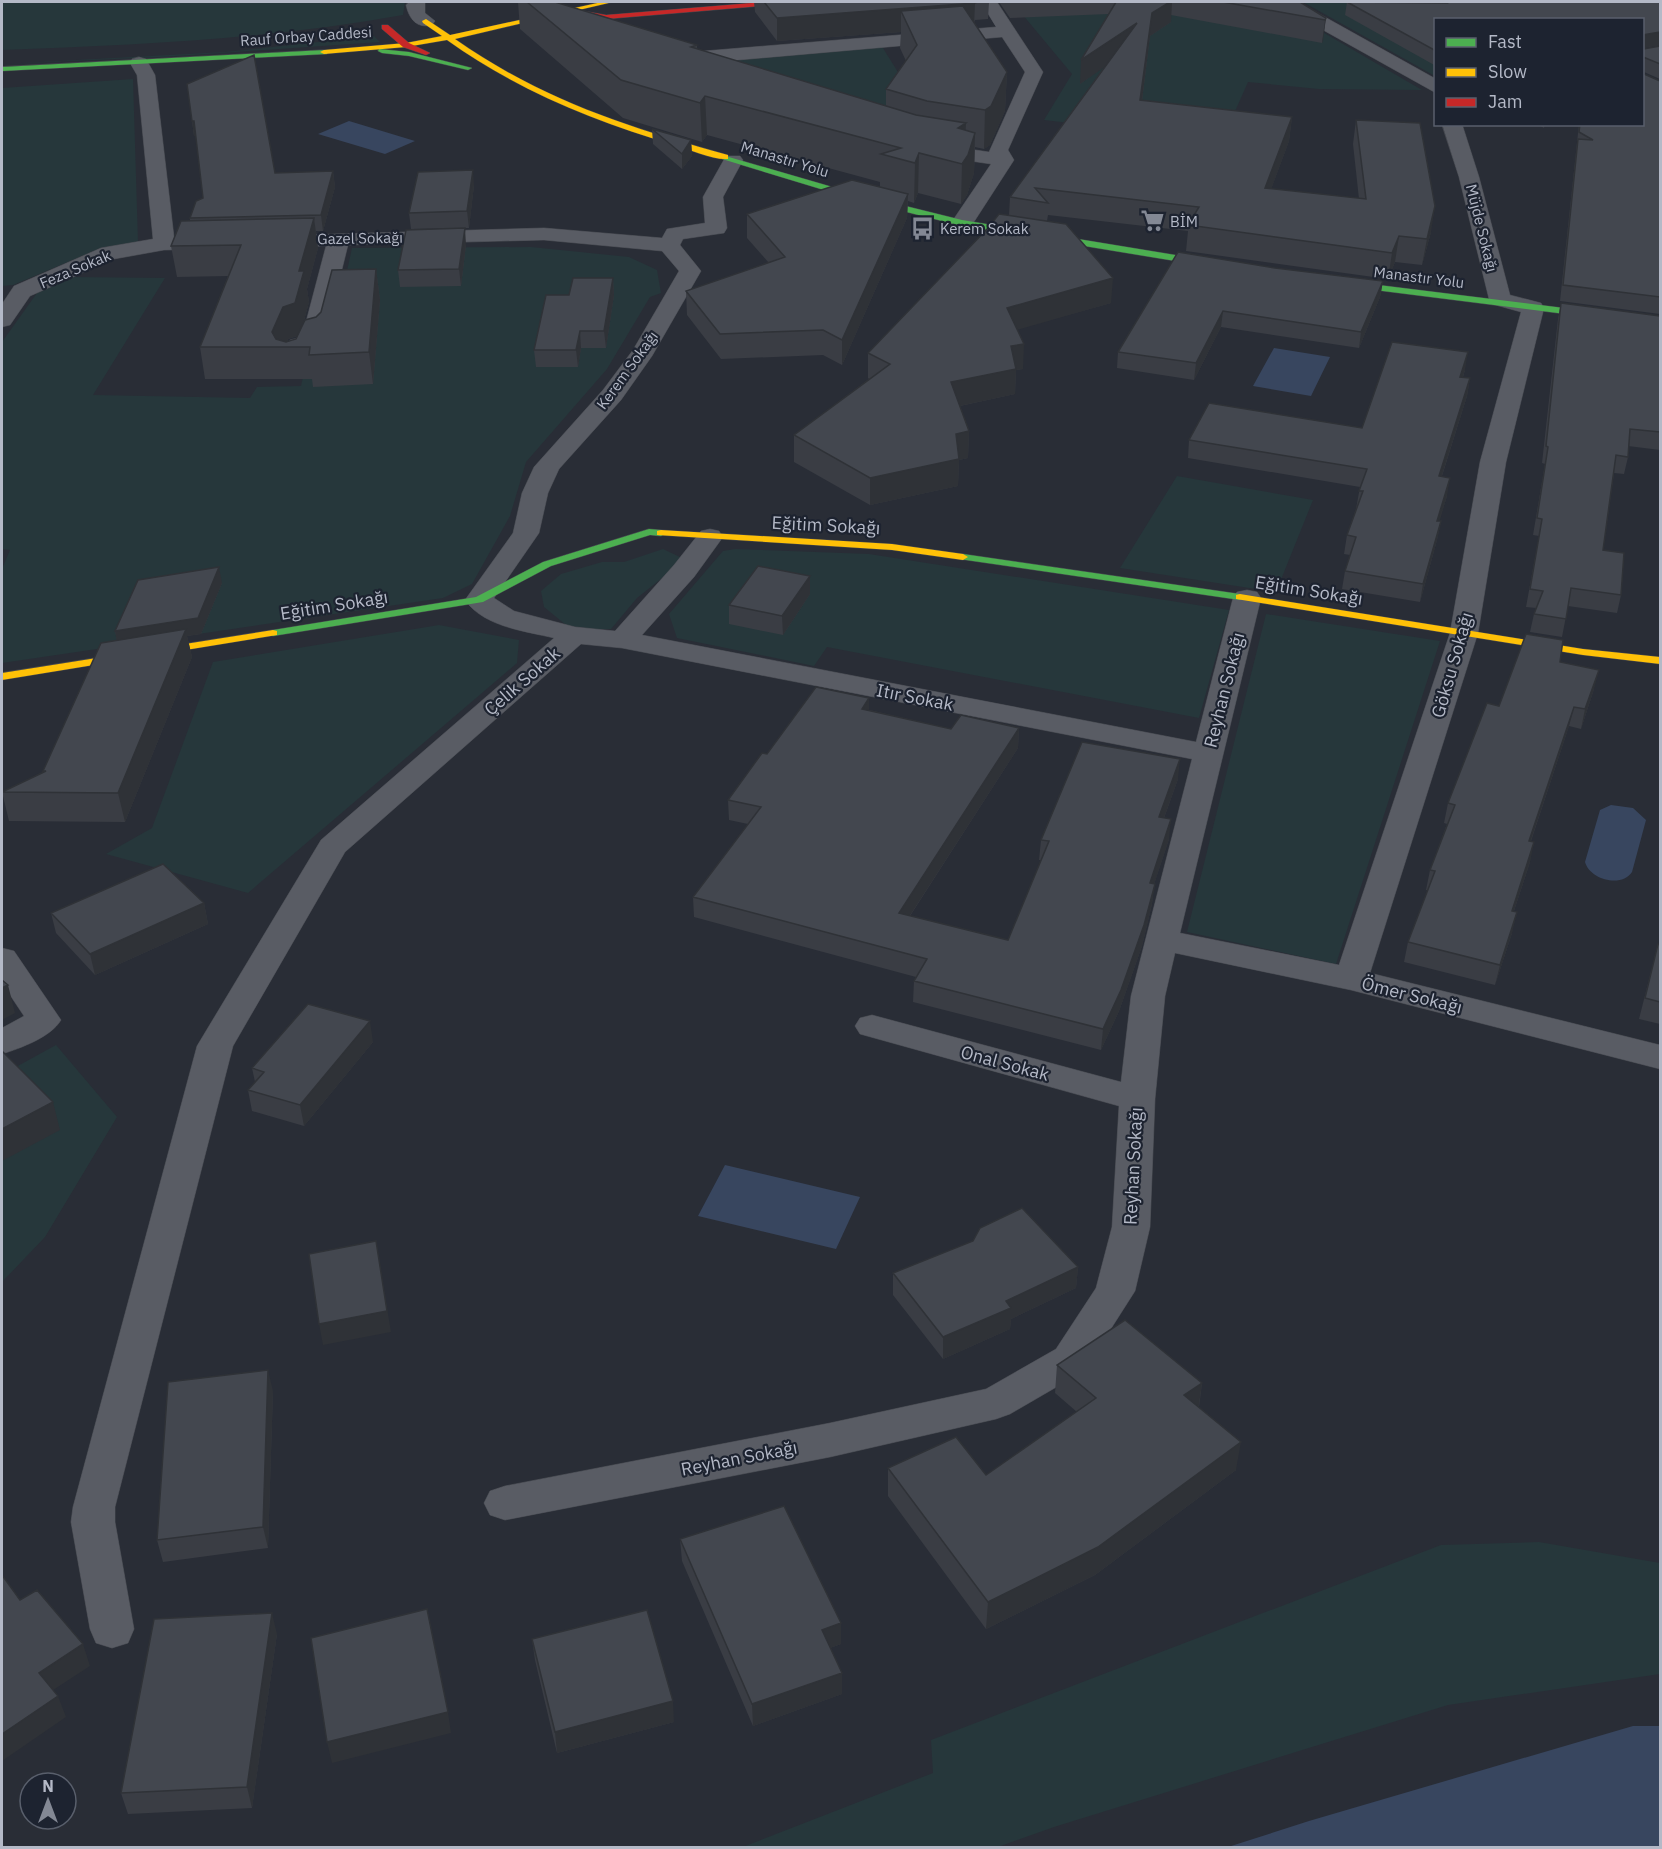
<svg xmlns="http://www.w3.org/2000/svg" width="1662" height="1849" viewBox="0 0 1662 1849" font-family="'IBM Plex Sans',sans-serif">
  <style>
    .green { fill: #26373b }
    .water { fill: #38465f }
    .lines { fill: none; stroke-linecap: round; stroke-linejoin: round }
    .street-casing { stroke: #45484f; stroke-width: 1 }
    .fast-casing { stroke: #45484f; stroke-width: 1 }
    .slow-casing { stroke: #45484f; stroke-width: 1 }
    .jam-casing { stroke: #45484f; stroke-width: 1 }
    .street { fill: #595c64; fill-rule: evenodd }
    .fast { fill: #4caf50; fill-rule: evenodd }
    .slow { fill: #ffc107; fill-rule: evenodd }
    .jam { fill: #c62828; fill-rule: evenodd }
    .wall { fill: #3a3d44; fill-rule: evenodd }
    .shaded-wall { fill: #2f3237 }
    .building { fill: #43474f; stroke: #2f3237; stroke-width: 1.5 }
    .labels { text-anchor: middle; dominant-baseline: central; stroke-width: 4.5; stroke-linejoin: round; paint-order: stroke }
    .far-street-label { font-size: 15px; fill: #b4b9c7; stroke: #1d2330 }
    .far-poi-label { font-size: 15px; fill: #b4b9c7; stroke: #1d2330; text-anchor: start }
    .street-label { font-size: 18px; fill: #b4b9c7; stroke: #1d2330 }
  </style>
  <rect width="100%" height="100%" fill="#292d36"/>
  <path class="green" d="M2 2H405L403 15C270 39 136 45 2 50Z
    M1012 2H1271L1422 90 1319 89 1248 82 1228 127 1148 132 1044 120 1072 74Z
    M1303 2H1660L1642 20H1436L1435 76Z
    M374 36 380 42 161 57 2 64 225 52Z
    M881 45 906 85 877 125 724 73 744 56Z
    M133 79 138 242 99 249 13 285 2 286V88Z
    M531 247 629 257 657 270 661 293 650 297 607 369 526 462 510 516 472 584 443 598 2 663V569L10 550 2 549V342L37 293 69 277 165 278 93 395 250 398 257 387 301 386 309 349 330 347 352 248Z
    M1177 476 1313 500 1276 592 1120 568Z
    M663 549 682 558 677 566 637 598 611 629H571L544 607 541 591 561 574 602 562H624Z
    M735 549 869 554 1229 610 1199 718 827 647 814 666 677 638 669 614 723 551Z
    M1266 614 1440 641 1336 964 1187 932Z
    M439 625 519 640 517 663 248 893 106 854 152 828 213 662Z
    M56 1045 117 1117 45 1237 2 1282V1161L5 1073Z
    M1539 1542 1660 1563V1674L1448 1705 1054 1827 998 1847H743L933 1773 931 1740 1441 1545Z"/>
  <path class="water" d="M349 121 415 141 385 154 318 134Z
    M1274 348 1330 357 1311 396 1253 386Z
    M1611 805 1633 808 1646 820 1632 872C1622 888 1590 880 1585 862L1600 810Z
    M725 1165 860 1197 836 1249 698 1216Z
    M1633 1726H1660V1847H1228L1309 1821Z"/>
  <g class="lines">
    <defs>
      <path id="street" d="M409 2H425V13L435 21 432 25C417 29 409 19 406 5Z
        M981 2H997L1043 72 1008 150 1014 160 970 228 962 229 954 228 951 223 991 164 929 155 922 153 919 149 922 145 929 143 989 152 1025 72 1002 37 715 62 720 74 727 80 725 84 718 86 705 82 695 57 697 53 704 51 996 27Z
        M1277 2H1298L1436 79V93L1280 6Z
        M139 57 146 59 155 75 174 237 226 238 229 243 226 248 218 249 164 250 114 259 30 296 10 325 2 327V304L14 286 101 248 153 239 137 75 130 63 132 59Z
        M1442 124H1462L1479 177 1510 295 1541 303 1544 308 1506 462 1478 633 1370 973 1660 1045V1069L1351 990 1175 953 1165 996 1155 1099 1150 1227 1135 1291 1084 1371 1010 1414 996 1419 830 1457 505 1520 490 1515 484 1503 490 1491 505 1486 830 1423 986 1389 1056 1349 1096 1288 1112 1227 1119 1106 860 1034 855 1026 860 1018 872 1015 1121 1082 1131 996 1192 759 622 648 581 644 345 852 233 1046 115 1507V1522L134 1629 128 1643 112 1648 96 1643 90 1629 71 1522 73 1507 197 1046 321 840 554 638C525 631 484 627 465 600L513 533 522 493 534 467 603 390 633 350 679 271 662 251 544 240 348 245 324 342 320 347 298 352 290 350 286 345 290 340 302 337 326 246 272 247 264 246 261 241 264 236 544 228 662 238 667 229 705 223 703 197 726 156H740L743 160 723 197 727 228 724 233 683 239 680 245 701 271 652 356 621 400 559 469 548 493 539 533 494 598 514 611 575 627 615 631 674 565 701 531 710 529 719 531 723 537 694 577 642 635 1196 742 1233 598 1237 592 1247 590 1257 592 1261 598 1180 933 1339 965 1450 633 1480 462 1521 312 1492 304 1489 299 1459 177Z
        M2 948 14 951 61 1020C51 1037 21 1048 2 1054V1028L24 1016 2 983Z"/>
      <path id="fast" d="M379 49 409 52 472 68 468 70 409 56 382 53 378 51Z
        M324 50 328 52 327 54 2 71V67Z
        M722 155 853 193 962 220 1218 262 1222 265 1218 268 962 226 847 197 722 159Z
        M1338 280 1660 320V326L1335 285 1333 283Z
        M649 529 661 530 666 533 661 536 650 535 551 566 483 602 273 636 267 633 273 630 476 597 543 562Z
        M963 554 1240 594 1246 597 1240 600 959 559V555Z"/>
      <path id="slow" d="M602 2H613L455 39C544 101 625 126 728 155V159C712 160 691 150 675 145 593 121 517 90 447 40L406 47 324 54 320 52 324 50 406 43 442 36 423 23 422 21 426 19 450 35Z
        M661 530 892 544 963 554 968 557 963 560 892 550 657 535V531Z
        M1240 594 1583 649 1660 657V664L1583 655 1236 599V595Z
        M273 630 277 631V635L2 680V673Z"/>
      <path id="jam" d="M765 2H789L785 4 606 19 568 11 572 9 606 15Z
        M382 25H388L409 43 430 53 426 55 403 47 382 29Z"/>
    </defs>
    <use href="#street" class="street-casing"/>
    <use href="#fast" class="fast-casing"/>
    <use href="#slow" class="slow-casing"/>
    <use href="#jam" class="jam-casing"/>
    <use href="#street" class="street"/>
    <use href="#fast" class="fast"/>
    <use href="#slow" class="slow"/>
    <use href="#jam" class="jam"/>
  </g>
  <path class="wall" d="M518 2H555L697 45V49L886 106V89L906 61 900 48 901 32 777 41 755 12 754 2H989L988 19 975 20 974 23 1007 72 1005 111 990 145 984 149 975 147 974 173 967 195 961 204 918 193 914 203 908 201 907 218 842 365 823 355 721 359 687 315 686 291 769 263 747 238V214L880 187V182L707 135 702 142 623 118 520 29Z
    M999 2H1300L1326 18 1322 43 1171 15V22L1150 36 1142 101 1292 117 1289 141 1271 189 1359 199 1353 144 1356 120 1431 232 1422 265 1395 262 1388 279 1186 251 1188 231 1048 215 1047 221 1111 303 1017 329 1023 369 1016 370 1015 394 960 406 969 431 968 458 959 460 958 486 870 505 794 462V435L869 379 868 378V353L1009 215 1010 197 1105 66 1080 84 1109 14 1010 18Z
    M1347 2 1439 3V2H1660V45L1643 48V49L1660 46V79L1644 72V74L1660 81V314L1560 301 1579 124H1642L1436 20V66L1345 15Z
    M192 121 275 173 333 171 335 187 323 231H316L318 248 307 289 309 302 303 324 316 317 376 269 380 300 373 384 313 387 312 379H205L200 347 228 276 177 277 171 246 190 221V218L203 198 196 136H194ZM297 336 296 339 287 342 288 339Z
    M1537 124H1545L1544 128Z
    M652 129 691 140 692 156 682 169 653 144Z
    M474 185 469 228 411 229 409 213Z
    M466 245 461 286 400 287 398 270Z
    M1275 268 1383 281 1380 297 1359 348 1221 327 1194 380 1117 368 1118 352Z
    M613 278 614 295 606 348H581L578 367H536L534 350 569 295Z
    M1561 303 1660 316V450L1628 446V457L1624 474 1614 473 1603 550 1621 595 1617 613 1568 606 1562 637 1530 632 1534 614 1536 608 1526 607 1539 536 1533 535 1545 464 1542 463 1558 319Z
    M1465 370 1463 377 1470 378 1467 396 1442 476 1447 496 1439 521H1441L1437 540 1420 602 1342 589 1345 571 1350 555 1344 554 1347 535 1356 509 1360 487 1188 458 1189 440 1362 428Z
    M222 583 201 634 187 636 192 657 125 822 9 821 2 792 43 772V771L117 640 115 631Z
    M810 594 783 635 729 624V605Z
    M1560 662 1594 689 1581 729 1569 726 1531 841 1530 862 1514 911 1512 933 1495 985 1404 962 1408 942 1428 890H1426L1430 870 1447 824 1444 823 1448 803 1499 706Z
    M869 698V710L951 729 1019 728 1018 748 910 916 1008 940 1041 860H1039L1041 840 1178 779 1164 818 1169 839 1154 884 1152 904 1142 946 1119 1011 1101 1050 913 1002 914 981 916 977 694 917 693 897 748 824 729 820 728 800 767 754Z
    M204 903 208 924 95 975 56 933 51 913Z
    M1658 944 1660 945V1024L1639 1019Z
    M373 1042 304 1126 252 1111 248 1090 255 1082 252 1068Z
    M973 1241 1078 1267 1076 1288 1011 1319 1010 1329 943 1359 893 1295V1273Z
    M1057 1365 1202 1383 1199 1407 1236 1470 1095 1575 986 1629 888 1496V1468L986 1475 1077 1412 1055 1393Z
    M273 1391 268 1548 163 1562 157 1540Z
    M680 1539 841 1644 830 1648 842 1694 753 1726 682 1561Z
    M277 1634 252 1808 128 1814 121 1793Z
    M532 1639 674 1722 557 1753 535 1660Z"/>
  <path class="shaded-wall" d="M1170 2H1172L1171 22 1150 36 1139 125 1140 100 1152 13Z
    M975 3 974 26 901 11V32L777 41V18Z
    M1326 18 1323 41 1322 43 1325 20Z
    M1137 23 1135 46 1080 84 1081 60Z
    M1660 32V45L1642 48 1643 35Z
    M1007 72 1005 111 990 145 984 149 985 110Z
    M705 96 707 135 702 142 700 103Z
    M1292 117 1289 141 1262 214 1265 188Z
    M192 121H194L197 136H194Z
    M966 123 964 161 975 133 974 173 967 195 961 204 962 164 958 128Z
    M691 140 692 156 682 169V154Z
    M919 153 918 193 914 203 915 163Z
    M473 170 474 185 469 228 467 211Z
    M333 171 335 187 323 231 321 215Z
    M908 194 907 218 842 365V340Z
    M1435 206 1431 232 1422 265 1427 239Z
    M314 218 318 248 307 289 309 302 300 335 288 339 285 347H274L272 332 299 271Z
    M465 228 466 245 461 286 459 269Z
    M1399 236 1395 262 1388 279 1392 253Z
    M376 269 380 300 373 384 369 352Z
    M613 278 614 295 606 348 604 331Z
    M1113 278 1111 303 1006 333 1007 308Z
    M1383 281 1380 297 1359 348 1361 332Z
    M1223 311 1221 327 1194 380 1196 363Z
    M580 331 581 348 578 367 576 350Z
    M1024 344 1023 369 1016 370 1015 394 950 408 951 382 1011 346Z
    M1468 352 1465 370 1457 394 1460 377Z
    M1470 378 1467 396 1436 494 1439 476Z
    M969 431 968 458 959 460 958 486 870 505V478L956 434Z
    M1450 478 1447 496 1434 540 1437 521Z
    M1441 521 1437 540 1420 602 1423 584Z
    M219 567 222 583 201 634 187 636 192 657 125 822 118 793V647L115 631Z
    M810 576V594L783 635 782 616Z
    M1599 670 1594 689 1581 729 1585 709Z
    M869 698V718L862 709Z
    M1574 707 1569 726 1524 861 1529 841Z
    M1019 728 1018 748 898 934 899 913Z
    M1180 759 1178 779 1157 837 1159 817Z
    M1171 819 1169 839 1148 903 1150 883Z
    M1534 842 1530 862 1507 932 1512 911Z
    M1155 884 1152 904 1142 946 1119 1011 1101 1050 1103 1029Z
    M204 903 208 924 95 975 90 954Z
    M1517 912 1512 933 1495 985 1500 965Z
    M8 985 15 1013 2 1020V988Z
    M370 1021 373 1042 304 1126 300 1105Z
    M53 1102 60 1130 2 1161V1129Z
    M376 1241 391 1332 323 1345 319 1324Z
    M1078 1267 1076 1288 1011 1319 1010 1329 943 1359V1337L1006 1301Z
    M268 1370 273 1391 268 1548 263 1527Z
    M1202 1383 1198 1411 1184 1395Z
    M1241 1442 1236 1470 1095 1575 986 1629 988 1602Z
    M272 1613 277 1634 252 1808 247 1787Z
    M841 1623V1644L822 1651V1630Z
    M83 1644 90 1666 47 1694 39 1673Z
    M842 1673V1694L753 1726 752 1704Z
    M58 1696 66 1717 2 1761V1734Z
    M673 1701 674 1722 557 1753 555 1732Z
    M448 1712 451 1733 332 1763 327 1742Z"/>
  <path class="building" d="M527 2H555L697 45 691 47 916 115 966 123 958 128 975 133 968 155 962 164 919 153 915 163 881 154 901 148 705 96 700 103 621 80Z
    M764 2H974L975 3 777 18Z
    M1116 2H1170L1152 13 1140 100 1292 117 1265 188 1366 199 1356 120 1420 123 1435 206 1427 239 1399 236 1392 253 1188 225 1199 207 1035 188 1048 203 1010 197 1137 23 1081 60Z
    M1223 2H1300L1326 18 1325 20Z
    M1347 2 1447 3 1446 2H1660V32L1643 35V49L1660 46V64L1643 57 1644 74 1660 81V297L1563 285 1578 139 1593 140 1579 132 1580 124H1642V20H1436V51Z
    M963 6 1007 72 991 106 985 110 927 101 886 89 917 45 901 11Z
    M254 55 275 173 333 171 321 215 190 218 196 201 203 198 194 121H192L187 84Z
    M652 129 691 140 682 154Z
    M473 170 467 211 409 213 418 172Z
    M852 180 908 194 842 340 823 330 720 334 686 291 785 257 747 214Z
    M999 214 1066 224 1113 278 1007 308 1024 344 1011 346 1016 369 951 382 969 431 956 434 959 459 870 478 794 435 890 364 868 353 988 228Z
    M314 218 299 271H304L295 303 283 307 272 332 276 339 286 342 296 339 305 320 316 317 321 312 332 270 376 269 369 352 309 355 310 347H200L241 245 171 246 181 221Z
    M465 228 459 269 398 270 406 230Z
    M1178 252 1275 268 1383 281 1361 332 1223 311 1196 363 1118 352Z
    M573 278H613L604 331H580L576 350H534L546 295H569Z
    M1561 303 1660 316V432L1630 429 1628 457 1616 455 1603 550 1624 553 1621 595 1571 588 1566 619 1534 614 1543 591 1530 589 1542 519 1537 518 1548 447 1546 446Z
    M1392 342 1468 352 1460 377 1470 378 1439 476 1450 478 1437 521H1441L1423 584 1345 571 1356 537 1347 535 1363 491H1359L1367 469 1189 440 1209 403 1362 428Z
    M758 566 810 576 782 616 729 605Z
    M219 567 198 618 115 631 138 580Z
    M186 629 118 793 2 792 46 771H43L101 643Z
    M1526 634 1563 640 1560 662 1599 670 1585 709 1574 707 1529 841 1534 842 1512 911 1517 912 1500 965 1408 942 1435 871 1430 870 1455 805 1448 803 1487 703 1499 706Z
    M816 687 869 698 862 709 951 729 961 715 1019 728 899 913 1008 940 1049 841 1041 840 1082 742 1180 759 1159 817 1171 819 1150 883 1155 884 1144 925 1121 990 1103 1029 914 981 927 959 693 897 761 807 728 800 762 753 767 754Z
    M163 864 204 903 90 954 51 913Z
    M1658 944 1660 945V1002L1645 998Z
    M2 980 8 985 2 988Z
    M308 1004 370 1021 300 1105 248 1090 264 1072 252 1068Z
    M2 1051 53 1102 2 1129Z
    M1022 1208 1078 1267 1006 1301 1011 1308 943 1337 893 1273 973 1241 980 1228Z
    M376 1241 387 1311 319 1324 309 1254Z
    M1125 1320 1202 1383 1184 1395 1241 1442 1098 1547 988 1602 888 1468 956 1437 986 1475 1096 1398 1057 1365Z
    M268 1370 263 1527 157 1540 168 1382Z
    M784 1506 841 1623 822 1630 842 1673 752 1704 680 1539Z
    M2 1575 20 1600 37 1590 83 1644 39 1673 58 1696 2 1734Z
    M427 1609 448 1712 327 1742 311 1638Z
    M647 1610 673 1701 555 1732 532 1639Z
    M272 1613 247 1787 121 1793 154 1619Z"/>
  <defs>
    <symbol id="supermarket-bare" viewBox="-9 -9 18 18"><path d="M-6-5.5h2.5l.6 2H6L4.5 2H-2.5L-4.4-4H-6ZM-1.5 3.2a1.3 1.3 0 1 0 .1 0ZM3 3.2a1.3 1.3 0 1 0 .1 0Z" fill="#838894" stroke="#1d2330" stroke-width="2.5" paint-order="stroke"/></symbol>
    <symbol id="bus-bare" viewBox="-9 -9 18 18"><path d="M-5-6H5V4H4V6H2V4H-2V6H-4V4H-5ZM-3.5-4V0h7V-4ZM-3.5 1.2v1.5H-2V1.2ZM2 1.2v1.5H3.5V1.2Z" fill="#838894" stroke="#1d2330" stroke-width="2.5" paint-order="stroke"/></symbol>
  </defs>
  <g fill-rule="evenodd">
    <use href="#supermarket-bare" x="1136" y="204" width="33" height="33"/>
    <use href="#bus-bare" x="906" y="212" width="33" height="33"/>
  </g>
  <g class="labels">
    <g class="far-street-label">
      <text transform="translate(306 36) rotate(-4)">Rauf Orbay Caddesi</text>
      <text transform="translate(785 159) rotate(17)">Manastır Yolu</text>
      <text transform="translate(1482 228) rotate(76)">Müjde Sokağı</text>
      <text transform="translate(360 238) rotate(-1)">Gazel Sokağı</text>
      <text transform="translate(75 269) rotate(-23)">Feza Sokak</text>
      <text transform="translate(1419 277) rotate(7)">Manastır Yolu</text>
      <text transform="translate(627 370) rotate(-54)">Kerem Sokağı</text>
    </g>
    <g class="far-poi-label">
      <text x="1170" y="221">BİM</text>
      <text x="940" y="228">Kerem Sokak</text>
    </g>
    <g class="street-label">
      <text transform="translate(826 525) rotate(3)">Eğitim Sokağı</text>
      <text transform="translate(1309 590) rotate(9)">Eğitim Sokağı</text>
      <text transform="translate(334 605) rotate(-9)">Eğitim Sokağı</text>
      <text transform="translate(1452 665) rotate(-74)">Göksu Sokağı</text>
      <text transform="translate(522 681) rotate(-41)">Çelik Sokak</text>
      <text transform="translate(1224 690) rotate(-76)">Reyhan Sokağı</text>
      <text transform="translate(915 697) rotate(11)">Itır Sokak</text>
      <text transform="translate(1412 995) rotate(14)">Ömer Sokağı</text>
      <text transform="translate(1005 1063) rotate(15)">Onal Sokak</text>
      <text transform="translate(1133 1166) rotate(-87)">Reyhan Sokağı</text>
      <text transform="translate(739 1458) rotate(-11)">Reyhan Sokağı</text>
    </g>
  </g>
  <rect width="1662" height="1849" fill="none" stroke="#b4b9c7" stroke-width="6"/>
  <rect x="1434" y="18" width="210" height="108" fill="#1d2330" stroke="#595f6c" stroke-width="1.5"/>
  <rect x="1446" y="38" width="30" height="9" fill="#4caf50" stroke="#595f6c" stroke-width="1.5"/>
  <text x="1488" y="48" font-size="18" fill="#b4b9c7">Fast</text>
  <rect x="1446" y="68" width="30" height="9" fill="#ffc107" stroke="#595f6c" stroke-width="1.5"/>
  <text x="1488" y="78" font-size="18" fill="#b4b9c7">Slow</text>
  <rect x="1446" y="98" width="30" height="9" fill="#c62828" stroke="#595f6c" stroke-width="1.5"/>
  <text x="1488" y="108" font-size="18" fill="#b4b9c7">Jam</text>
  <g transform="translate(48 1801)"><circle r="28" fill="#1d2330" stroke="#595f6c" stroke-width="1.5"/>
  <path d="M0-4.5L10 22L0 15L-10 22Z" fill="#838894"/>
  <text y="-9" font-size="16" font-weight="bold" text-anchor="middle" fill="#b4b9c7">N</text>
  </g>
</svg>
